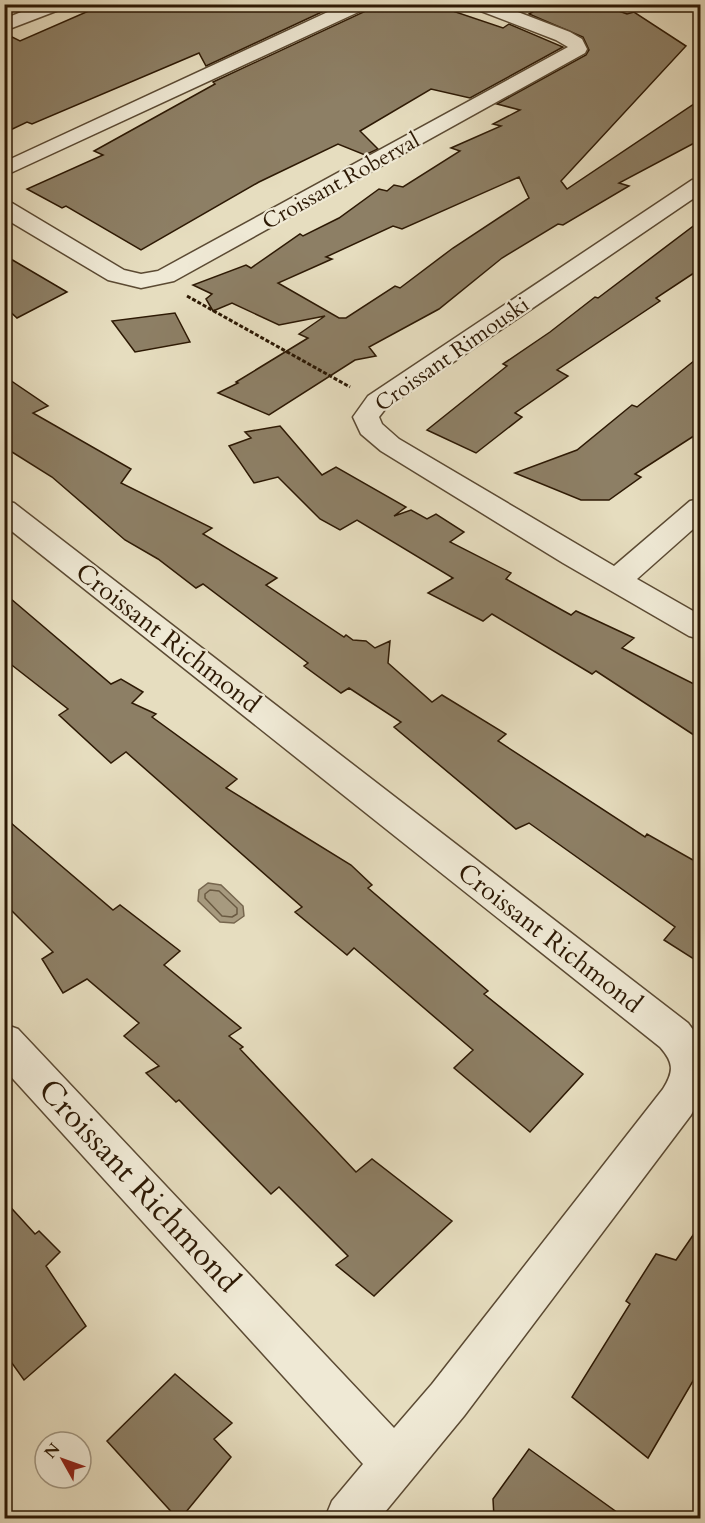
<svg xmlns="http://www.w3.org/2000/svg" width="705" height="1523" viewBox="0 0 705 1523" font-family="Cardo,serif">
  <style>
    .water { fill: #a79a7f; stroke: #76664e; stroke-width: 1.5 }
    .lines { fill: none; stroke-linecap: round; stroke-linejoin: round }
    .shore { stroke: #6a5a42; stroke-width: 1.5 }
    .building { fill: #8d7f65; stroke: #2d1904; stroke-width: 1.5; fill-rule: evenodd }
    .minor-casing { stroke: #5b4a33; stroke-width: 3 }
    .path { stroke: #2d1904; stroke-width: 3; stroke-dasharray: 4 2; stroke-linecap: butt }
    .minor { fill: #efe9d5; fill-rule: evenodd }
    .labels { text-anchor: middle; dominant-baseline: central; stroke-width: 4.5; stroke-linejoin: round; paint-order: stroke }
    .far-street-label { font-size: 22px; fill: #2d1904; stroke: #efe9d5 }
    .street-label { font-size: 26px; fill: #2d1904; stroke: #efe9d5 }
    .near-street-label { font-size: 32px; fill: #2d1904; stroke: #efe9d5 }
  </style>
  <rect width="100%" height="100%" fill="#e6ddbf"/>
  <filter id="stains"><feTurbulence type="fractalNoise" baseFrequency=".00333" numOctaves="4"/><feColorMatrix values="0 0 0 0 .2 0 0 0 0 .09 0 0 0 0 .02 0 0 0 .5 -.17"/></filter>
  <radialGradient id="worn" r=".72"><stop offset=".6" stop-color="#630" stop-opacity="0"/><stop offset="1" stop-color="#630" stop-opacity=".3"/></radialGradient>
  <path class="water" d="M208 883 221 885 243 906 244 916 234 923 220 922 198 901 199 890Z"/>
  <g class="lines">
    <path class="shore" d="M210 890 219 891 237 908V914L232 917 222 916 205 898V894Z"/>
  </g>
  <path class="building" d="M109 4H339L206 66 199 53 32 124 27 122 4 133V33L20 41 100 6Z
    M372 4H432L503 28 509 24 563 47 470 98 431 89 360 131 378 149 365 155 338 144 259 182 141 250 66 206 62 208 27 189 103 155 94 151 215 84 213 82 368 10Z
    M546 4H599L627 14 634 12 686 46 561 181 567 189 700 100V140L619 183 629 186 563 225 558 224 502 258 439 309 369 347 376 356 355 360 269 415 218 393 238 383 236 382 308 338 299 334 325 316 279 325 232 303 213 311 206 299 212 294 193 285 246 265 251 268 300 234 303 236 339 218 379 189 387 191 394 185 403 187 460 151 451 148 501 126 493 124 520 110 497 104 586 55 589 50 583 37 529 14ZM519 177 529 198 453 248 400 288 395 286 346 318H339L278 283 332 259 326 257 393 226 402 229Z
    M700 221V269L656 298 660 301 557 370 568 376 515 413 522 417 476 453 427 430 507 366 503 364 550 332 595 297 598 298Z
    M4 255 67 292 17 318 4 306Z
    M175 313 190 342 135 352 112 321Z
    M700 356V432L635 474 641 477 609 500H581L515 473 577 450 632 405 637 407Z
    M4 376 48 406 33 413 131 469 121 483 212 528 203 534 277 578 266 585 344 637 346 635 353 640 366 641 375 648 390 641 388 663 432 702 442 695 506 734 498 741 645 837 647 834 700 864V963L664 940 675 927 529 823 516 829 394 727 401 722 349 688 341 693 304 666 308 663 203 584 196 588 158 559 125 540 52 477 4 447Z
    M280 426 322 475 336 467 406 507 394 516 411 510 427 519 436 514 464 532 450 542 511 573 506 579 571 615 576 611 634 638 622 648 700 687V739L596 671 592 674 492 614 483 621 428 593 453 578 357 520 340 530 320 519 278 477 254 483 229 446 251 438 245 432Z
    M4 593 111 684 121 679 143 692 132 703 156 714 152 717 237 779 226 788 351 865 372 885 368 888 488 991 484 994 583 1074 530 1132 454 1068 473 1050 354 948 347 955 295 912 302 907 126 752 111 763 59 715 68 709 4 659Z
    M4 817 113 910 120 905 180 951 164 965 241 1028 229 1036 243 1047 240 1049 356 1172 372 1159 452 1221 374 1296 336 1265 348 1256 279 1187 271 1194 179 1100 176 1102 146 1073 159 1066 124 1036 139 1023 87 979 63 993 42 959 53 952 4 903Z
    M4 1200 35 1234 39 1231 60 1252 46 1266 86 1326 24 1380 4 1352Z
    M700 1225V1369L648 1458 572 1397 630 1304 626 1301 656 1254 676 1260Z
    M175 1374 232 1423 214 1439 231 1457 181 1518H177L107 1441Z
    M529 1449 625 1518H494L493 1499Z"/>
  <g class="lines">
    <defs>
      <path id="minor" d="M41 4H67L64 8 4 31V19Z
        M345 4H370L367 8 4 176V162Z
        M470 4H497L570 32 582 39 587 49 585 53 174 281 141 288 108 280 4 218V202L12 203 124 270 141 274 158 271 568 47 556 40 473 8Z
        M700 179V194L386 408 379 417 382 424 399 439 614 566 690 501 700 499V523L637 579 700 615V639L689 636 563 563 381 451 361 434 353 417 368 396 692 180Z
        M4 501 14 503 688 1023 700 1039V1098L691 1115 464 1416 380 1518H325L332 1501 363 1464 4 1069V1024L18 1029 394 1428 432 1384 663 1089C674 1071 674 1063 660 1047L4 525Z"/>
    </defs>
    <use href="#minor" class="minor-casing"/>
    <path class="path" d="M187 296 350 387"/>
    <use href="#minor" class="minor"/>
  </g>
  <g class="labels">
    <g class="far-street-label">
      <text transform="translate(341 181) rotate(-29)">Croissant Roberval</text>
      <text transform="translate(452 354) rotate(-35)">Croissant Rimouski</text>
    </g>
    <g class="street-label">
      <text transform="translate(168 638) rotate(38)">Croissant Richmond</text>
      <text transform="translate(550 938) rotate(38)">Croissant Richmond</text>
    </g>
    <g class="near-street-label">
      <text transform="translate(139 1186) rotate(47)">Croissant Richmond</text>
    </g>
  </g>
  <rect width="705" height="1523" fill="none" stroke="#e6ddbf" stroke-width="24"/>
  <rect x="6" y="6" width="693" height="1511" fill="none" stroke="#2d1904" stroke-width="3"/>
  <rect x="12" y="12" width="681" height="1499" fill="none" stroke="#2d1904" stroke-width="1.5"/>
  <g transform="translate(63 1460) rotate(310)"><circle r="28" fill="#efe9d5" stroke="#a19681" stroke-width="1.5"/>
  <path d="M0-4.5L10 22L0 15L-10 22Z" fill="#8f2418"/>
  <text y="-9" font-size="16" font-weight="bold" text-anchor="middle" fill="#2d1904">N</text>
  </g>
  <rect width="100%" height="100%" filter="url(#stains)"/>
  <rect width="100%" height="100%" fill="url(#worn)"/>
</svg>
